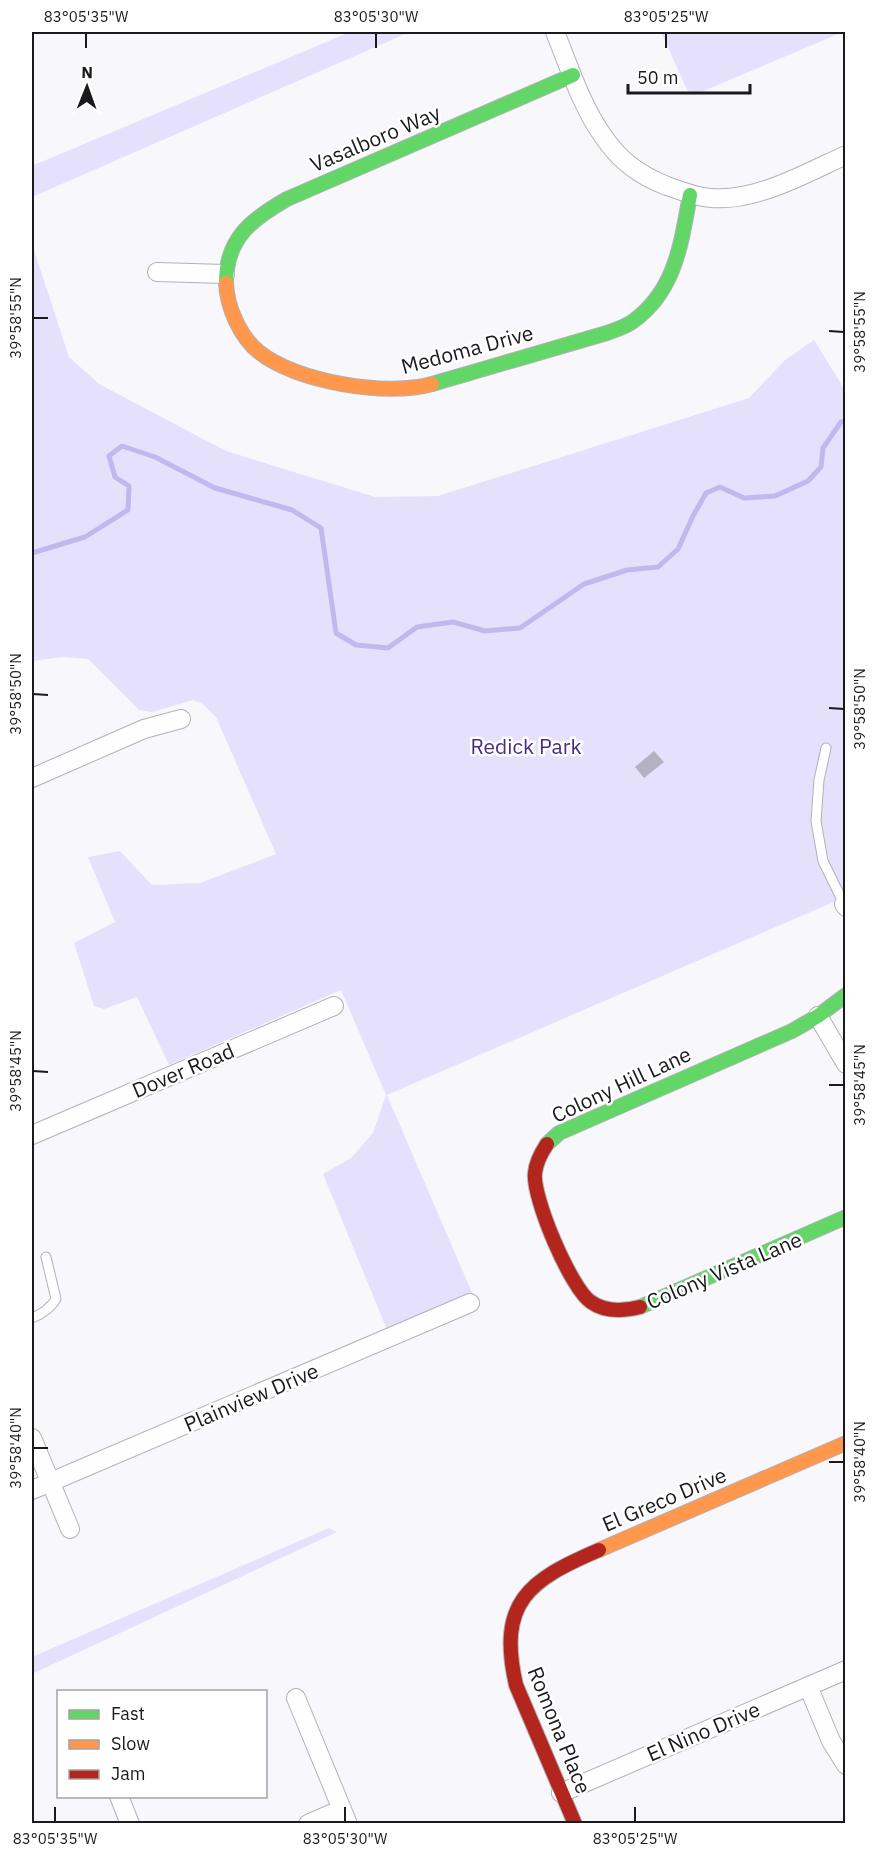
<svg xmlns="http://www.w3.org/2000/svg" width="877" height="1855" viewBox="0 0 877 1855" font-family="'IBM Plex Sans',sans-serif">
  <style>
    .green { fill: #e5e1fd }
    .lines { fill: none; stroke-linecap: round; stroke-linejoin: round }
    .stream { stroke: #c1b8ef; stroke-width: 5 }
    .building { fill: #b4b1c1 }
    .lane-casing { stroke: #b2b2b6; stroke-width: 11 }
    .street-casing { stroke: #b2b2b6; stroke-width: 20 }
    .fast-casing { stroke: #b2b2b6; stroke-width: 16 }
    .slow-casing { stroke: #b2b2b6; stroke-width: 16 }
    .jam-casing { stroke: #b2b2b6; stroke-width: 16 }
    .lane { stroke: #fefeff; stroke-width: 9 }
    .street { stroke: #fefeff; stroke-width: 18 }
    .fast { stroke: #63d668; stroke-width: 14 }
    .slow { stroke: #ff974d; stroke-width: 14 }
    .jam { stroke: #b3261e; stroke-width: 14 }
    .ticks { fill: none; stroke: #1a191e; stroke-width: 2 }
    .labels { text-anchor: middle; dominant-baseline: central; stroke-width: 5; stroke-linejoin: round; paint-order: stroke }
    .street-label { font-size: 21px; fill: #1a191e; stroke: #fff }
    .park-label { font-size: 21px; fill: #462d85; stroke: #fff }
    .neatline { fill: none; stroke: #1a191e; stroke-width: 2 }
    .ticks-label { font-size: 15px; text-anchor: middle; fill: #1a191e }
  </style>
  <rect width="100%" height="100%" fill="#f8f7fc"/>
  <path class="green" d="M350 32H410L32 197V165L39 163Z
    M661 32H843L694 95 687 90Z
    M32 244 69 357 99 384 226 451 375 497 438 496 749 398 785 360 814 340 845 390V897L387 1095 473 1295 388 1332 323 1174 351 1158 373 1133 386 1095 341 990 169 1065 137 997 104 1009 94 1006 74 943 115 922 88 857 120 851 152 885 200 883 276 854 216 717 203 704 193 700 152 712 139 710 88 659 63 657 32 661Z
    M329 1528 337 1532 32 1674V1657Z"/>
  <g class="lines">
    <path class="stream" d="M32 553 85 537 128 510 129 486 115 477 109 456 122 446 155 457 215 488 292 510 321 528 336 633 356 645 388 648 417 627 453 622 485 631 520 628 584 584 627 570 658 567 678 549 693 516 706 493 720 487 744 498 775 496 808 481 821 467 823 448 841 422 846 421"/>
  </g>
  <path class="building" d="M654 751 664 762 644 778 635 767Z"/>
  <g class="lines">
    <defs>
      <path id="lane" d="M826 748 819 780 816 821 823 861 844 904
        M32 1318C42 1314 50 1309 56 1299L46 1257"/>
      <path id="street" d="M555 32C569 66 581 105 603 136 620 161 639 175 667 186 682 191 695 197 711 198 756 202 806 173 846 155
        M157 272 225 274
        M32 778 144 729 181 719
        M844 904 846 907
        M818 1016 846 1064
        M32 1135 334 1006
        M32 1438 70 1529
        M32 1490 470 1303
        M808 1686 831 1741 846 1765
        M296 1698 348 1824
        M561 1793 846 1670
        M119 1796 130 1824
        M308 1824 342 1809"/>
      <path id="fast" d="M226 283C226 238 252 219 287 199L573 75
        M432 384 607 333C615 330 625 327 632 322 676 291 681 243 690 195
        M547 1144 559 1133 792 1031 818 1016 846 995
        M640 1307 846 1217"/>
      <path id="slow" d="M226 283C227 307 240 337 259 352 296 382 387 397 432 384
        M599 1550 846 1443"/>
      <path id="jam" d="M547 1144C541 1153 536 1163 535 1173 532 1197 571 1289 591 1302 605 1312 624 1311 640 1307
        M575 1824 516 1685C497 1602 529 1580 599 1550"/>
    </defs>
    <use href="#lane" class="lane-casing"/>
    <use href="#street" class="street-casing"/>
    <use href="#fast" class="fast-casing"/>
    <use href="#slow" class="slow-casing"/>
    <use href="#jam" class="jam-casing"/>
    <use href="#lane" class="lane"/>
    <use href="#street" class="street"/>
    <use href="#fast" class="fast"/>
    <use href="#slow" class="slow"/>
    <use href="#jam" class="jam"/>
  </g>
  <path class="ticks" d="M86 48V33M376 48V33M666 48V33M33 318H48M829 331 844 332M33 694 48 695M829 708 844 709M33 1071 48 1072M829 1085H844M33 1448H48M829 1462H844M55 1822V1807M345 1822V1807M635 1822V1807"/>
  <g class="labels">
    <g class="street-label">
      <text transform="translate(375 138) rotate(-23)">Vasalboro Way</text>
      <text transform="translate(467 349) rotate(-15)">Medoma Drive</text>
      <text transform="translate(183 1070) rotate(-23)">Dover Road</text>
      <text transform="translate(621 1084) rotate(-25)">Colony Hill Lane</text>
      <text transform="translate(724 1270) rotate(-23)">Colony Vista Lane</text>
      <text transform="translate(251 1397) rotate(-23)">Plainview Drive</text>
      <text transform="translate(664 1499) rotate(-23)">El Greco Drive</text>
      <text transform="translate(560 1730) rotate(68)">Romona Place</text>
      <text transform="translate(703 1731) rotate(-23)">El Nino Drive</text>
    </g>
    <g class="park-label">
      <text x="526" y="746">Redick Park</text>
    </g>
  </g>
  <rect width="877" height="1855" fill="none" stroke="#ffffff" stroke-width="66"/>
  <rect x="57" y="1690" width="210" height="108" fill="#ffffff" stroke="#a3a3a5" stroke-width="1.5"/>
  <rect x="69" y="1710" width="30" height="9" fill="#63d668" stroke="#a3a3a5" stroke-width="1.5"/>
  <text x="111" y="1720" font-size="18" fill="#1a191e">Fast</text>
  <rect x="69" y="1740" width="30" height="9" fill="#ff974d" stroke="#a3a3a5" stroke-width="1.5"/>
  <text x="111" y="1750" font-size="18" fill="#1a191e">Slow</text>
  <rect x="69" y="1770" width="30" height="9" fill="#b3261e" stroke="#a3a3a5" stroke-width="1.5"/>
  <text x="111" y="1780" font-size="18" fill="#1a191e">Jam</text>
  <g transform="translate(87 87) rotate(1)" stroke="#ffffff" stroke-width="4.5" paint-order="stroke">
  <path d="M0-4.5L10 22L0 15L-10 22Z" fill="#1a191e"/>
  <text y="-9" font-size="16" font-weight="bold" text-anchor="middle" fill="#1a191e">N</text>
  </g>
  <path d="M628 84v9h122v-9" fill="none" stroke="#1a191e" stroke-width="3"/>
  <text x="637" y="84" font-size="18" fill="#1a191e" stroke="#ffffff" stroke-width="4.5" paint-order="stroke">50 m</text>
  <rect x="33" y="33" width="811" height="1789" class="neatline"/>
  <g class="ticks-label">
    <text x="86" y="22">83°05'35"W</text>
    <text x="376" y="22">83°05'30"W</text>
    <text x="666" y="22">83°05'25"W</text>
    <text transform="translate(16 318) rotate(-90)" y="5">39°58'55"N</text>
    <text transform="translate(860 332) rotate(-90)" y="5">39°58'55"N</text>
    <text transform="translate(16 694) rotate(-90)" y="5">39°58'50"N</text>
    <text transform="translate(860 709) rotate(-90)" y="5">39°58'50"N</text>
    <text transform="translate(16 1071) rotate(-90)" y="5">39°58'45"N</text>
    <text transform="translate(860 1085) rotate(-90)" y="5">39°58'45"N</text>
    <text transform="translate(16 1448) rotate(-90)" y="5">39°58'40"N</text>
    <text transform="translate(860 1462) rotate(-90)" y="5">39°58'40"N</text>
    <text x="55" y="1844">83°05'35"W</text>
    <text x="345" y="1844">83°05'30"W</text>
    <text x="635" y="1844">83°05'25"W</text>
  </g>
</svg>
